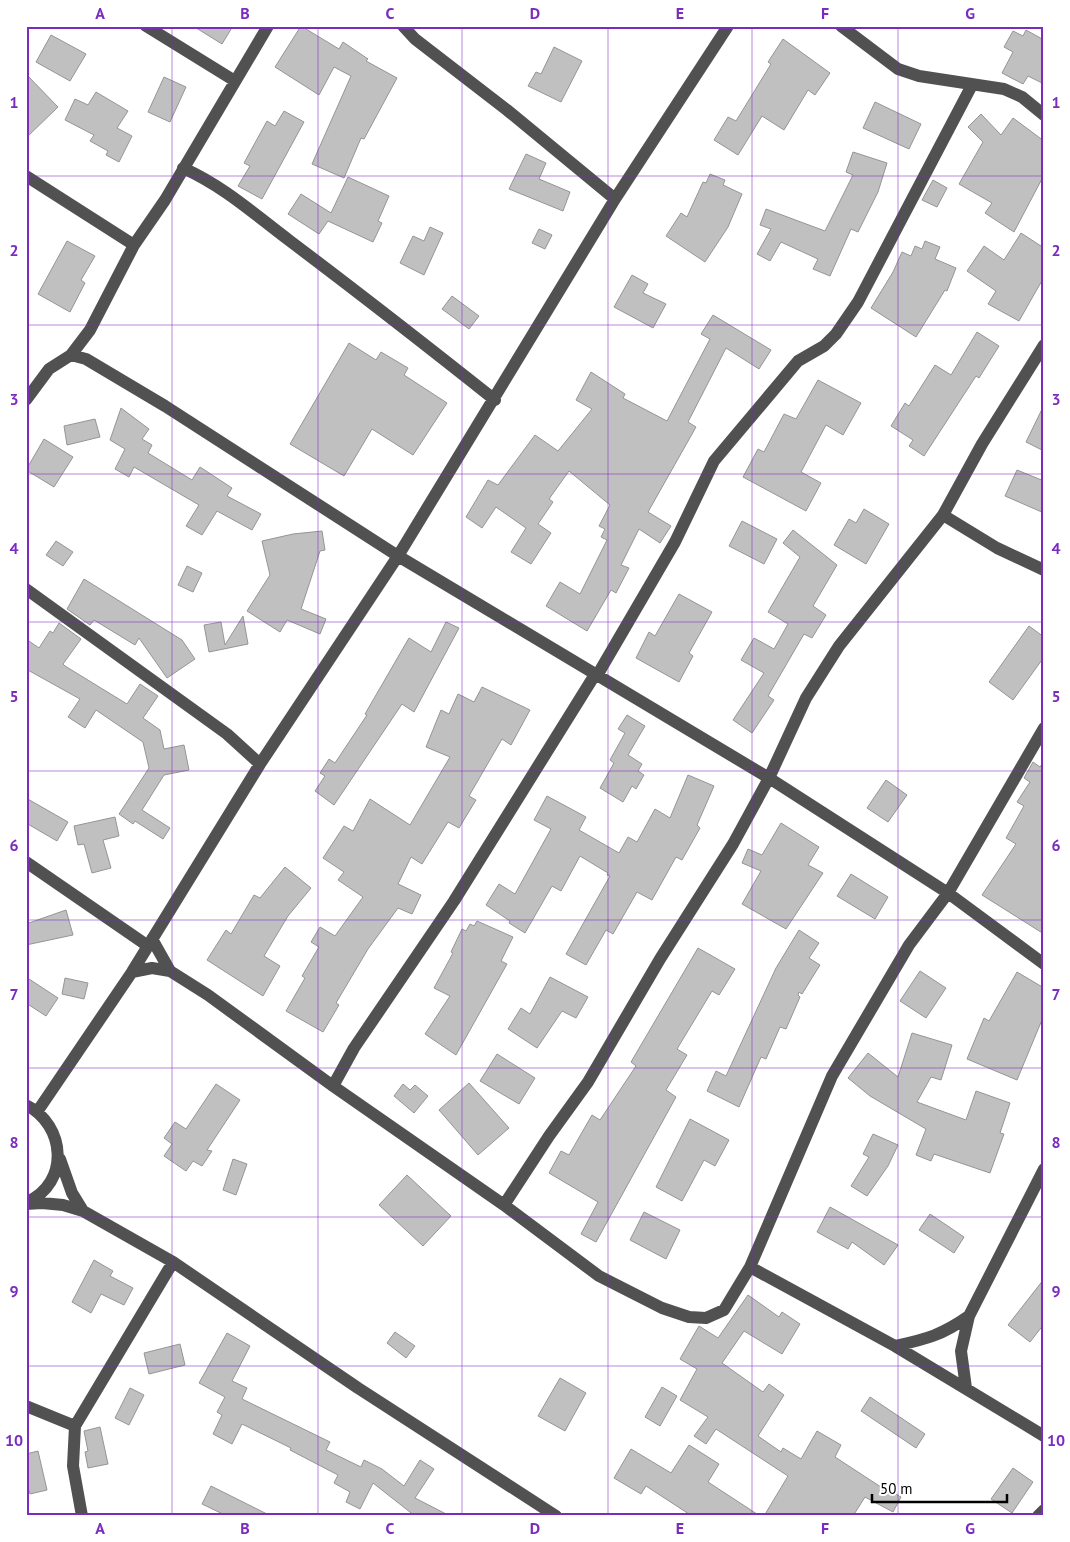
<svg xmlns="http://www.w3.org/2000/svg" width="1070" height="1542" viewBox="0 0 1070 1542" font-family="'PT Sans',sans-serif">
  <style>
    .building { fill: #c0c0c0; stroke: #959595 }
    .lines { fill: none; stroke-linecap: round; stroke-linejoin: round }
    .minor { stroke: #515151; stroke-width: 12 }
    .grid { fill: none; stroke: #7b2cbf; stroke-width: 1; stroke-opacity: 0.55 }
    .neatline { fill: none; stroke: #7b2cbf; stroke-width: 2 }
    .grid-label { font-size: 16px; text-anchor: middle; font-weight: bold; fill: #7b2cbf }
  </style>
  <rect width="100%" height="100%" fill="#fff"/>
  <path class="building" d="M193 26H233L222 44Z
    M301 26 339 49 343 42 368 59 366 61 397 78 364 139 361 138 344 178 312 164 351 76 334 67 319 95 275 67Z
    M1026 30 1044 40V84L1028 76 1023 84 1002 73 1013 52 1004 47 1013 31 1023 36Z
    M51 35 86 54 70 81 36 62Z
    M783 39 830 73 815 95 808 90 784 130 762 116 738 155 714 140 728 117 736 121 771 64 768 62Z
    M554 47 582 61 561 102 528 86 536 72 541 74Z
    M26 74 58 107 26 138Z
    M164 77 186 87 170 122 148 112Z
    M96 92 128 111 117 128 132 136 119 162 106 155 108 151 90 141 94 135 65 120 75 99 88 105Z
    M875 102 921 124 909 149 863 128Z
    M284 111 304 122 262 199 238 186 250 166 244 163 267 121 275 126Z
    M981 114 1001 135 1013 118 1044 141V175L1014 232 985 213 992 203 959 184 983 142 968 127Z
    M853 152 887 163 878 192 858 232 851 229 830 276 813 269 818 259 781 242 770 261 757 254 771 229 760 225 766 209 825 231 853 175 846 172Z
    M526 154 546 163 539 179 570 192 563 211 509 189Z
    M710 174 725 180 723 185 742 194 728 227 705 262 666 236 681 213 687 217 703 182 706 183Z
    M348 177 389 196 378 221 382 223 373 242 328 221 319 234 288 214 301 194 331 213Z
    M933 180 947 188 937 207 922 200Z
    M430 227 443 233 424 275 400 263 413 236 424 241Z
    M539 229 552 235 545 249 532 243Z
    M1021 233 1044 248V277L1019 321 988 304 996 291 967 271 984 246 1004 260Z
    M67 241 95 256 81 280 85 283 70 312 38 294Z
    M925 241 940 247 935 259 956 268 947 291 945 290 916 337 871 308 893 272 902 252 911 256 915 246 922 249Z
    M632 275 648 284 643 293 666 304 653 328 614 307Z
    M452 296 479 316 469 329 442 309Z
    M713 315 771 350 759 369 726 348 688 422 696 427 648 512 671 526 660 543 639 529 621 565 629 568 616 593 611 590 587 631 546 606 560 582 580 594 607 540 601 537 605 529 599 526 610 505 569 471 549 499 553 502 538 524 551 533 531 564 511 552 526 528 496 507 482 528 466 517 488 480 498 485 535 435 558 451 592 409 576 400 591 372 625 394 623 398 667 421 710 339 701 334Z
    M977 332 999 346 979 378 976 376 924 456 909 446 913 440 891 426 905 403 909 406 935 365 951 375Z
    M349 343 376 360 381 352 408 368 404 375 447 403 413 455 372 429 344 476 290 444Z
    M818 380 861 403 843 435 826 425 801 472 821 483 806 511 743 477 758 449 764 452 784 414 796 419Z
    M1044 405V451L1026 442Z
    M121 408 149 429 142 439 152 445 148 453 192 480 200 467 232 488 227 496 261 514 252 530 217 511 202 535 186 526 199 505 134 467 129 477 115 469 125 449 110 440Z
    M95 419 100 437 67 445 64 426Z
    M44 439 73 457 54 487 26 470Z
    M1017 470 1044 481V513L1005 496Z
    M864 509 889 524 866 564 834 545 849 519 856 523Z
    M742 521 777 539 764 564 729 546Z
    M793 530 837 565 813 606 826 615 812 638 804 634 768 696 774 700 752 733 733 720 764 673 741 660 754 638 774 649 788 624 768 612 800 557 783 543Z
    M322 531 325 550 320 551 301 609 326 619 320 634 287 620 280 632 247 611 270 575 262 541 293 534Z
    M56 541 73 552 63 566 46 555Z
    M187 566 202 573 193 592 178 585Z
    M84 579 182 640 195 659 167 678 139 638 135 645 94 620 90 625 67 609Z
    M679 594 712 612 689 653 693 656 679 682 636 658 649 632 655 636Z
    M243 616 248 644 209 652 204 625 221 622 225 645Z
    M446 622 459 628 414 712 402 704 334 805 315 791 325 776 320 773 329 759 335 763 367 715 365 714 409 638 431 652Z
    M59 623 81 639 63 664 65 666 127 704 140 684 158 696 143 718 160 730 164 749 184 745 189 770 164 775 142 810 170 828 163 839 135 821 133 824 119 814 149 768 143 742 96 710 85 728 68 717 80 699 26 669V639L39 648 50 631 53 633Z
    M1029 626 1044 637V657L1013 700 989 682Z
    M482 687 530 710 511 745 502 739 469 796 476 800 459 828 448 822 422 864 411 857 398 884 421 895 412 914 398 908 368 949 336 1003 339 1005 323 1032 286 1011 305 978 302 976 319 947 311 942 320 927 335 936 363 897 338 880 344 872 323 858 344 826 353 831 370 799 410 825 450 757 426 747 441 710 449 714 458 694 474 702Z
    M627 715 645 726 628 755 642 764 638 771 644 775 636 789 632 786 623 802 600 788 614 763 610 760 625 733 618 729Z
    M1044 761V934L982 895 1016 844 1006 838 1024 806 1017 802 1030 782 1024 778 1033 762 1040 767Z
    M688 775 714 786 697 825 700 828 682 860 676 857 652 900 637 892 613 934 606 930 586 965 566 954 610 876 607 875 608 873 580 856 561 891 552 886 525 933 509 923 510 921 486 905 499 884 515 894 551 829 534 820 547 796 586 817 579 830 619 853 628 837 637 842 655 809 670 818Z
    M886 780 907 795 888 822 867 808Z
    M26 798 68 822 57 841 26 823Z
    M115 817 119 836 103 840 111 868 92 873 84 844 78 845 74 826Z
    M781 823 819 847 808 865 823 873 786 929 742 904 761 871 742 863 748 849 762 855Z
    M285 867 311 888 288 916 264 956 280 966 263 996 207 960 226 930 231 934 254 895 260 898Z
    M851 874 888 897 875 919 837 896Z
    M66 910 73 935 26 945V924Z
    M477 921 513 937 501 961 507 964 456 1055 425 1034 450 996 434 988 453 953 451 952 462 929 466 931 470 924 474 926Z
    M799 930 819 943 809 958 820 965 802 994 799 992 798 995 800 997 786 1029 780 1027 766 1059 761 1057 739 1107 707 1091 716 1071 726 1076 776 968Z
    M698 948 735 969 719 995 712 991 677 1049 687 1055 666 1090 676 1097 596 1242 581 1234 598 1202 549 1173 561 1151 569 1155 592 1115 600 1120 636 1066 631 1062Z
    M920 971 946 988 926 1018 900 1001Z
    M1017 972 1044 988V1015L1017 1080 967 1059 984 1018 989 1021Z
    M26 977 58 998 46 1016 26 1003Z
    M550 977 588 997 576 1018 562 1011 537 1048 508 1029 521 1008 530 1014Z
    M65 978 88 983 84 999 62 994Z
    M912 1033 952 1045 941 1080 931 1077 917 1102 966 1120 976 1091 1010 1103 1000 1133 1004 1134 990 1173 934 1154 931 1161 916 1155 926 1129 870 1096 848 1078 868 1053 898 1077Z
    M497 1054 535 1078 519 1104 480 1081Z
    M469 1083 509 1128 478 1155 439 1110Z
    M216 1084 240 1100 207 1150 212 1151 202 1166 193 1161 186 1171 164 1156 172 1144 164 1138 175 1122 186 1129Z
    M403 1084 410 1090 415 1085 428 1096 414 1113 394 1096Z
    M690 1119 729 1140 715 1166 704 1160 682 1201 656 1187Z
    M873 1134 898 1145 888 1166 867 1196 851 1186 869 1157 863 1154Z
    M233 1159 247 1164 236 1195 223 1190Z
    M407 1175 451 1216 423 1246 379 1205Z
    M830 1207 898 1245 884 1265 852 1242 848 1249 817 1232Z
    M644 1212 680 1230 666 1259 630 1240Z
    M930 1214 964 1237 954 1253 919 1230Z
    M94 1260 113 1271 110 1276 133 1288 124 1305 101 1294 91 1313 72 1302Z
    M1044 1279V1324L1030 1342 1008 1325Z
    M748 1295 779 1317 782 1312 800 1324 782 1354 744 1331 722 1363 763 1392 769 1384 784 1395 758 1436 781 1452 783 1448 801 1459 817 1431 841 1445 835 1457 887 1491 888 1489 901 1497 893 1512 865 1497 853 1516H764L788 1476 716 1429 706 1444 694 1436 708 1417 680 1400 697 1369 680 1359 699 1326 718 1338Z
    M395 1332 415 1346 406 1358 387 1343Z
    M227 1333 250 1346 232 1381 247 1388 242 1399 330 1442 326 1450 361 1467 364 1460 382 1469 404 1486 420 1460 434 1469 415 1498 450 1516H415L373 1483 360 1509 346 1502 350 1492 334 1483 338 1475 290 1450 291 1448 242 1424 232 1444 213 1434 222 1415 217 1412 225 1397 199 1383Z
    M180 1344 185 1365 149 1374 144 1353Z
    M560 1378 586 1393 565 1431 538 1416Z
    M662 1387 677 1396 660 1426 645 1417Z
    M130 1388 144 1395 129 1425 115 1418Z
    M870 1397 925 1434 916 1448 861 1411Z
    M100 1427 108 1464 88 1468 85 1452 88 1451 84 1431Z
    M689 1445 719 1464 708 1482 760 1516H692L646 1486 641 1494 614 1478 631 1449 671 1473Z
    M38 1451 47 1490 30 1494 26 1480V1454Z
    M1013 1468 1033 1482 1012 1513 991 1499Z
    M211 1486 271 1516H227L202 1504Z"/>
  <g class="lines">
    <path class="minor" d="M146 26 235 81
      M403 26 415 39 507 110 615 199
      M841 26 898 69 919 76 1004 89 1022 97 1044 115
      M183 168C225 187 254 214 290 241 359 293 427 346 495 400
      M26 176 134 245
      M71 355 86 359 165 406 398 556 769 778 948 893 1044 964
      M26 400 49 369 71 355 90 330 134 245 165 200 268 26
      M943 515 997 548 1044 570
      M26 589 227 734 260 764
      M598 674 675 542 714 461 798 361 824 346 836 334 858 302 972 85
      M26 862 148 946
      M152 939 170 971
      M132 972 152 968 170 971 208 995 333 1086 504 1205 599 1276 662 1308 689 1317 706 1318 724 1310 750 1267 832 1076 909 945 948 893 1044 728
      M333 1086 354 1048 454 901 596 673
      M26 1105C66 1125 70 1183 27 1202
      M37 1112 132 972 260 764 398 556 615 199 728 26
      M60 1159 72 1193 83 1211
      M26 1204 42 1203 63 1205 83 1211 173 1262 358 1388 556 1516
      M504 1205 549 1136 588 1082 660 959 733 844 769 778 806 698 839 646 943 515 982 444 1044 345
      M750 1267 895 1346 1044 1436
      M895 1346C927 1339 942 1335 969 1316
      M966 1388 961 1351 969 1316 1044 1169
      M26 1406 75 1426
      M82 1516 73 1466 75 1426 173 1262
      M1038 1516 1044 1510"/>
  </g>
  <path class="grid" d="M172 26V1516M318 26V1516M462 26V1516M608 26V1516M752 26V1516M898 26V1516M26 176H1044M26 325H1044M26 474H1044M26 622H1044M26 771H1044M26 920H1044M26 1068H1044M26 1217H1044M26 1366H1044"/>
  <rect width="1070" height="1542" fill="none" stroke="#ffffff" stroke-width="55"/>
  <path d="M872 1494v8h135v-8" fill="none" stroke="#000000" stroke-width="2.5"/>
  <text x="880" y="1494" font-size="15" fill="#000000" stroke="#ffffff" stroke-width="4" paint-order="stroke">50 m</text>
  <rect x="28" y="28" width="1014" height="1486" class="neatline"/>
  <g class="grid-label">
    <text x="100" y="19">A</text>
    <text x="245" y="19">B</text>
    <text x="390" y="19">C</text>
    <text x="535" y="19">D</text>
    <text x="680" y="19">E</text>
    <text x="825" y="19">F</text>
    <text x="970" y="19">G</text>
    <text x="14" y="108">1</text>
    <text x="1056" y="108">1</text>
    <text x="14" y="256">2</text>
    <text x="1056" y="256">2</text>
    <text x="14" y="405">3</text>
    <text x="1056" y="405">3</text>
    <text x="14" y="554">4</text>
    <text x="1056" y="554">4</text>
    <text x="14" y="702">5</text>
    <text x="1056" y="702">5</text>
    <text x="14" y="851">6</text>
    <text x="1056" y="851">6</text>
    <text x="14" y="1000">7</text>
    <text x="1056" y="1000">7</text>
    <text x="14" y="1148">8</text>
    <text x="1056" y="1148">8</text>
    <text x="14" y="1297">9</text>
    <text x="1056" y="1297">9</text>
    <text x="14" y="1446">10</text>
    <text x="1056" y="1446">10</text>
    <text x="100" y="1534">A</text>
    <text x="245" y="1534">B</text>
    <text x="390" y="1534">C</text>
    <text x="535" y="1534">D</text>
    <text x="680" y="1534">E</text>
    <text x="825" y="1534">F</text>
    <text x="970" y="1534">G</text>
  </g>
</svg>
